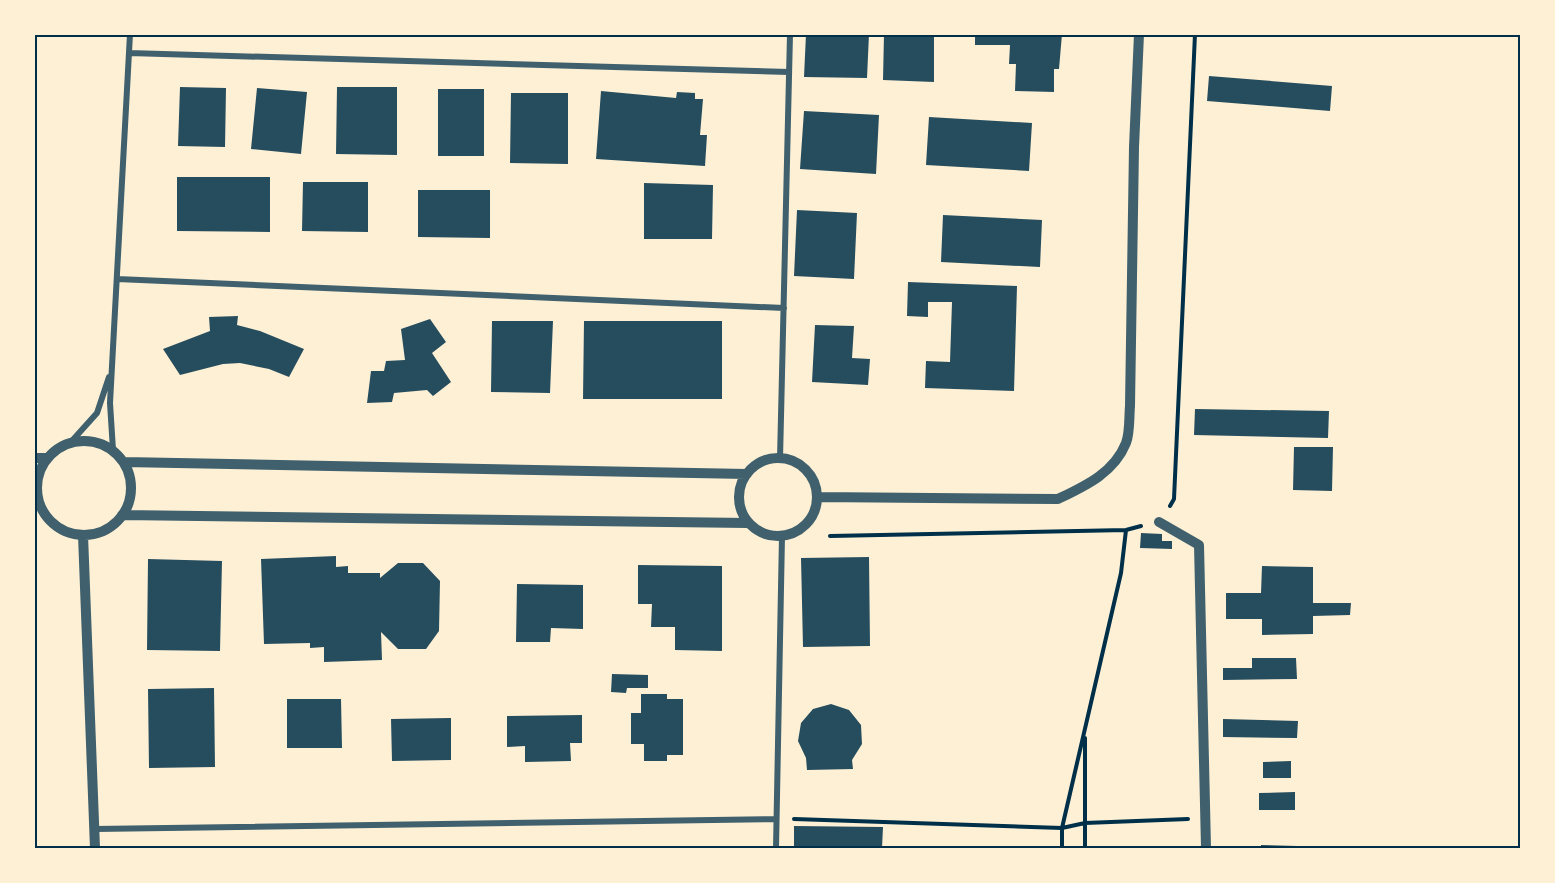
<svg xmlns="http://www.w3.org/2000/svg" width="1555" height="883" viewBox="0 0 1555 883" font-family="'Source Sans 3',sans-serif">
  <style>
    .building { fill: #264d5e }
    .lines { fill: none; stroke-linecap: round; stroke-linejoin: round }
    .path { stroke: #003049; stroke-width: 4 }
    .minor { stroke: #3f606c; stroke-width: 6 }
    .tertiary { stroke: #3f606c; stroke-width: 10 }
    .neatline { fill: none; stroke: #003049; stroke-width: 2 }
  </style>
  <rect width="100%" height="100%" fill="#fdf0d5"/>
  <path class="building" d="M806 34H869L867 78 804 77Z
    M884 34H934V82L883 80Z
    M975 34H1062L1059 69H1054V92L1015 91 1016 64H1009L1010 45H975Z
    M1209 76 1332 86 1330 111 1207 101Z
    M180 87 226 88 225 147 178 146Z
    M337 87H397V155L336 154Z
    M257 88 307 92 301 154 251 149Z
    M438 89H484V156H438Z
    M601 91 676 98 677 92 695 93V99H703L700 135H707L705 166 596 159Z
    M511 93H568V164L510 163Z
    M804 111 879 115 876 174 800 169Z
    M929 117 1032 123 1029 171 926 165Z
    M177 177H270V232L177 231Z
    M303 182H368V232L302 231Z
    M644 183 713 185 712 239H644Z
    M418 190H490V238L418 237Z
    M797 210 857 213 854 279 794 276Z
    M943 215 1042 220 1040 267 941 262Z
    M908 282 1017 286 1014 391 925 388 926 361 950 362 952 302H928V317L907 316Z
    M238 316 237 325 260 331 304 349 289 377 269 369 240 363 223 364 180 375 163 349 210 331 209 317Z
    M430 319 446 342 432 353 451 382 433 396 427 390 394 393 392 402 367 403 371 371H384L386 361 405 360 401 329Z
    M492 321H553L550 393 491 392Z
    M584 321H722V399H583Z
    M815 325 854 326 852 358 870 359 868 385 812 382Z
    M1195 409 1329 411 1328 438 1194 435Z
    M1294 447H1333L1332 491 1293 490Z
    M1141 533 1162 534V541H1172V549L1140 548Z
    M336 556V567L348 566V573H380V578L398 563H423L440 581 439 631 426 649H398L381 632 382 660 324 662V647L310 648V643L264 644 261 559Z
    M869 557 870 646 803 647 801 558Z
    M148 559 222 561 220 651 147 650Z
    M638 565 722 566V651L675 650V627H651L652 604H638Z
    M1262 566 1313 567V603H1351L1350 615 1313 616V634L1262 635V619H1226V593H1261Z
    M517 584 583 585V629L551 628 550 642H516Z
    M1252 658H1296L1297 679 1223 680V668H1252Z
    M612 674 648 675V688H627L626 693 611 692Z
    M214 688 215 767 149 768 148 689Z
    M641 694H667V699H683V755H667V761H644V744H631V713H641Z
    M287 699H341L342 748H287Z
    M831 704 849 710 861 725 862 744 852 760 853 769 807 770 806 758 798 741 801 723 813 709Z
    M582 715V743H570L571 761 525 762V746L507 747V716Z
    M451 718V760L392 761 391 719Z
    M1223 719 1298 721 1297 738 1223 737Z
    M1291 761V778H1263V762Z
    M1295 792V810H1259V793Z
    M794 826 883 827 882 848H794Z
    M1261 845 1297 846V848H1261Z"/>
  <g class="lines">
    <path class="path" d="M1170 506 1174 499 1195 34
      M830 536 1126 530 1141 526
      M794 819 1062 828 1085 823 1188 819
      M1062 848V828L1121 573 1126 530
      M1085 848V738"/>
    <path class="minor" d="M129 53 789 72
      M117 279 784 308
      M70 443 97 413 109 377
      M113 450 110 403 130 34
      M780 459 790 34
      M95 829 776 819
      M776 848 782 536"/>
    <path class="tertiary" d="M37 488a47 47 0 1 1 94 0a47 47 0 1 1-94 0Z
      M34 458H48
      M739 497a39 39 0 1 1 78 0a39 39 0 1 1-78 0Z
      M124 462 747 474
      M817 497 1058 499C1085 486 1114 473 1126 443 1130 433 1129 417 1130 406L1134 147 1139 34
      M122 515 748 523
      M1159 522 1199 545 1206 848
      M83 535 95 848"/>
  </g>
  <rect width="1555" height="883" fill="none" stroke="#fdf0d5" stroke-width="72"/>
  <rect x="36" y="36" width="1483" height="811" class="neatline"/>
</svg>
